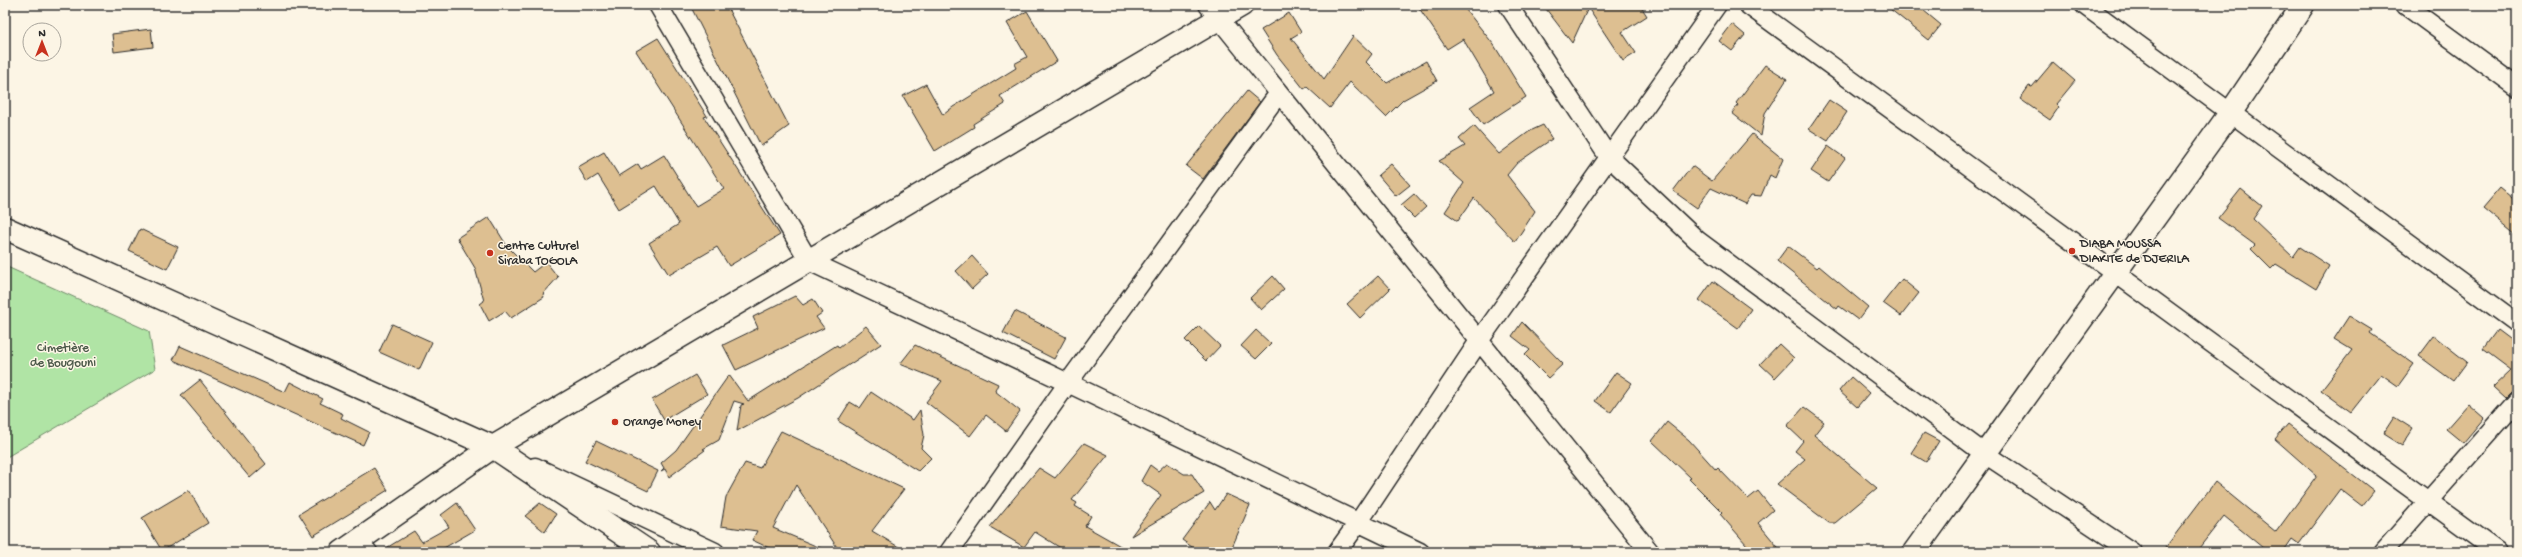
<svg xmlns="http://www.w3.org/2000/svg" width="2522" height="557" viewBox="0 0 2522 557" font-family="'Gochi Hand',sans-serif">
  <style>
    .green { fill: #b0e4a5; stroke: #6e8868 }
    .building { fill: #ddbf91; stroke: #2b2b2b }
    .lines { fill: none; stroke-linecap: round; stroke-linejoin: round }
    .minor-casing { stroke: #2b2b2b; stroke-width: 21 }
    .tertiary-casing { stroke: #2b2b2b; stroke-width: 25 }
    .minor { stroke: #fcf5e5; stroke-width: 18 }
    .tertiary { stroke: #fcf5e5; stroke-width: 22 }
    .poi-dot { fill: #c8321e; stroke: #fcf5e5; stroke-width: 1.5 }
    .labels { text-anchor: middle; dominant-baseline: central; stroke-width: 3; stroke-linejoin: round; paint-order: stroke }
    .poi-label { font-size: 13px; fill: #2b2b2b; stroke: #fcf5e5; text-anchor: start }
    .park-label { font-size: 13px; fill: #4c594a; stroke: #fcf5e5 }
  </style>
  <rect width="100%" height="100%" fill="#fcf5e5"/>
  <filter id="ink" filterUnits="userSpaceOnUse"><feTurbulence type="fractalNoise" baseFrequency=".025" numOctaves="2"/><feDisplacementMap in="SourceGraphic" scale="8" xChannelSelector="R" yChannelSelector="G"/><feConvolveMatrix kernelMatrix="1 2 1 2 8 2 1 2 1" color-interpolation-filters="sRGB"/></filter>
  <g filter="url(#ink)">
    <path class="green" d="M5 266 149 331 155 369 5 458Z"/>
    <path class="building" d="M690 5H726L789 126 761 146Z
      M1417 5H1462L1494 45 1526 97 1483 125 1470 107 1494 91 1463 39 1447 49Z
      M1543 5H1640L1647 16 1622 32 1636 53 1623 61 1588 8 1572 43Z
      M1885 5H1917L1941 25 1929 40Z
      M1027 11 1057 61 1000 96 1005 104 973 124 974 127 935 151 903 96 926 84 943 115 953 107 1016 68 1014 64 1027 57 1007 23Z
      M1289 13 1301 32 1291 38 1324 79 1353 36 1372 54 1366 62 1387 83 1426 61 1437 81 1403 100 1386 117 1350 82 1330 108 1307 87 1304 89 1277 55 1261 30Z
      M1732 24 1745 35 1732 51 1719 41Z
      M151 29 153 47 114 52 112 34Z
      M658 38 707 116 704 117 780 235 729 266 717 247 669 275 649 243 679 224 656 186 619 209 598 175 587 182 578 167 604 152 619 176 638 164 641 169 664 155 696 206 724 189 636 51Z
      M2053 62 2075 81 2056 104 2059 107 2050 120 2020 99 2029 86 2032 87Z
      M1765 65 1787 79 1765 113 1761 136 1732 113 1738 105 1736 103Z
      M1247 91 1260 102 1203 179 1186 166Z
      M1829 100 1847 112 1828 141 1809 129Z
      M1543 125 1552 139 1517 163 1507 175 1535 211 1515 242 1474 198 1458 221 1445 212 1464 183 1439 161 1465 146 1459 139 1474 126 1499 154 1530 131Z
      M1752 134 1783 159 1775 178 1770 175 1761 196 1751 195 1745 204 1711 188 1697 208 1673 191 1692 166 1712 181Z
      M1828 146 1845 158 1828 182 1811 171Z
      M1391 164 1410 185 1396 196 1378 175Z
      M2500 188 2517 202V236L2483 208Z
      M2241 189 2262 206 2253 219 2293 257 2300 247 2329 266 2316 289 2276 264 2271 269 2251 249 2255 245 2218 218Z
      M1414 194 1426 207 1414 218 1401 205Z
      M489 217 507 246 533 272 546 262 558 277 543 294 544 297 511 318 505 311 489 321 480 304 484 301 475 268 457 238Z
      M140 229 178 247 167 269 129 251Z
      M1788 246 1817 268 1819 266 1868 307 1858 320 1839 306 1837 309 1777 261Z
      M972 256 988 274 972 289 956 271Z
      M1273 276 1284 289 1261 310 1250 298Z
      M1378 276 1390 289 1360 318 1347 304Z
      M1902 279 1919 293 1901 316 1883 303Z
      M1713 281 1751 309 1738 328 1699 300Z
      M795 296 803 305 813 299 822 313 816 317 824 328 736 370 723 345 758 328 753 317Z
      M1015 311 1066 337 1054 359 1003 333Z
      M2349 316 2372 330 2370 333 2414 364 2398 386 2381 374 2351 412 2321 390 2352 350 2334 339Z
      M1522 322 1563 364 1548 378 1525 355 1530 350 1512 336Z
      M392 324 432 342 419 370 379 352Z
      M866 326 881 344 798 398 737 431 741 405 744 404 734 401 719 440 703 449 705 450 669 477 665 469 661 471 664 468 661 463 676 450 729 375 748 401 837 345 839 348Z
      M1199 326 1220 346 1206 361 1185 340Z
      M1256 330 1271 344 1256 359 1241 346Z
      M2497 330 2517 345V386L2505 398 2493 387 2511 370 2483 349Z
      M2434 336 2467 362 2453 381 2419 356Z
      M1779 344 1794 358 1775 378 1760 364Z
      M915 345 998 384 995 391 1020 411 1006 431 986 415 970 436 926 402 942 381 900 364Z
      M180 346 285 392 290 382 323 399 320 403 343 414 341 418 369 432 363 445 173 360Z
      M1616 372 1632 383 1611 412 1595 401Z
      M695 375 707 394 664 420 652 400Z
      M1851 377 1869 393 1857 407 1839 391Z
      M200 380 266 464 250 478 181 395Z
      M871 392 913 420 920 410 924 435 921 448 931 458 918 471 838 421 850 402 860 408Z
      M2468 404 2484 418 2463 443 2446 429Z
      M1804 407 1824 422 1814 435 1877 488 1835 523H1829L1777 484 1805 459 1795 451 1803 441 1787 426Z
      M2394 417 2413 429 2402 446 2383 434Z
      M1667 422 1689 440 1716 470 1718 468 1748 499 1758 491 1773 510 1758 523 1782 552H1753L1720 514 1722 512 1689 479 1691 478 1652 441Z
      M2288 424 2374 491 2362 506 2340 489 2299 544 2292 539 2283 552H2268L2224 516 2196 552H2162L2215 482 2276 532 2317 476 2275 439Z
      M781 431 904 489 872 531 907 552H840L796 485 773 528 830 552H778L752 540 757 531 721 526 726 497 738 475 745 463 760 468Z
      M1924 433 1939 441 1926 462 1911 453Z
      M596 441 658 471 648 491 585 461Z
      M1084 443 1108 455 1072 500 1077 503 1075 506 1091 516 1085 526 1131 552H1067L1035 532 1024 547 990 527 1039 468 1055 478Z
      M1167 463 1184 474H1192L1204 493 1131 536 1161 495 1141 481 1150 465 1158 471Z
      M374 468 388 490 313 536 299 514Z
      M189 490 208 523 162 551 142 518Z
      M1226 494 1250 505 1230 552H1199L1182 540 1210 502 1215 510Z
      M457 503 475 530 437 552H380L414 531 422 542 449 527 441 515Z
      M540 503 556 514 545 532 525 516Z"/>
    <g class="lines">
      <defs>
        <path id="minor" d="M658 5 809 261 1068 383 1420 552
          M1208 5 1650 552
          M1508 5 1608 156 1697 240 1985 454 2132 552
          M1748 5 2498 552
          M2084 5 2517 323
          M2405 5 2517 87
          M535 467 715 552
          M358 543 368 552
          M949 552 1068 383 1279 93
          M1337 552 1358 523 1479 341 1717 5
          M2383 552 2517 401"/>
        <path id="tertiary" d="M5 228 493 447 649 552
          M342 552 493 447 1242 5
          M1914 552 2231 112 2303 5"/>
      </defs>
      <use href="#minor" class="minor-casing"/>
      <use href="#tertiary" class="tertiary-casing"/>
      <use href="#minor" class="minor"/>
      <use href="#tertiary" class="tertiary"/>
    </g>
  </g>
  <g class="poi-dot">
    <circle cx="2072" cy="251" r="4"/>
    <circle cx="490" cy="253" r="4"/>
    <circle cx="615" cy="422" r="4"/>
  </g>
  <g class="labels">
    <g class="poi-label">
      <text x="2080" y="244">DIABA MOUSSA<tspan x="2080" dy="15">DIAKITE de DJERILA</tspan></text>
      <text x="498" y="246">Centre Culturel<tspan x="498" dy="15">Siraba TOGOLA</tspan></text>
      <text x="623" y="422">Orange Money</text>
    </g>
    <g class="park-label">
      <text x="63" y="348">Cimetière<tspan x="63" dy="15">de Bougouni</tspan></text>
    </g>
  </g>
  <rect width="2522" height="557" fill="none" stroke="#fcf5e5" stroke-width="20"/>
  <rect x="10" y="10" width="2502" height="537" fill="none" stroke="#2b2b2b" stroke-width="1.5" filter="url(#ink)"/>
  <g transform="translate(42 42)"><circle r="19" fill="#fcf5e5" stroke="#a8a49b"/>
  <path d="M0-3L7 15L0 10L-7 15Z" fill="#c8321e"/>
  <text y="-6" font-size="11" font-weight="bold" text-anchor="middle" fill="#2b2b2b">N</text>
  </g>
</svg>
